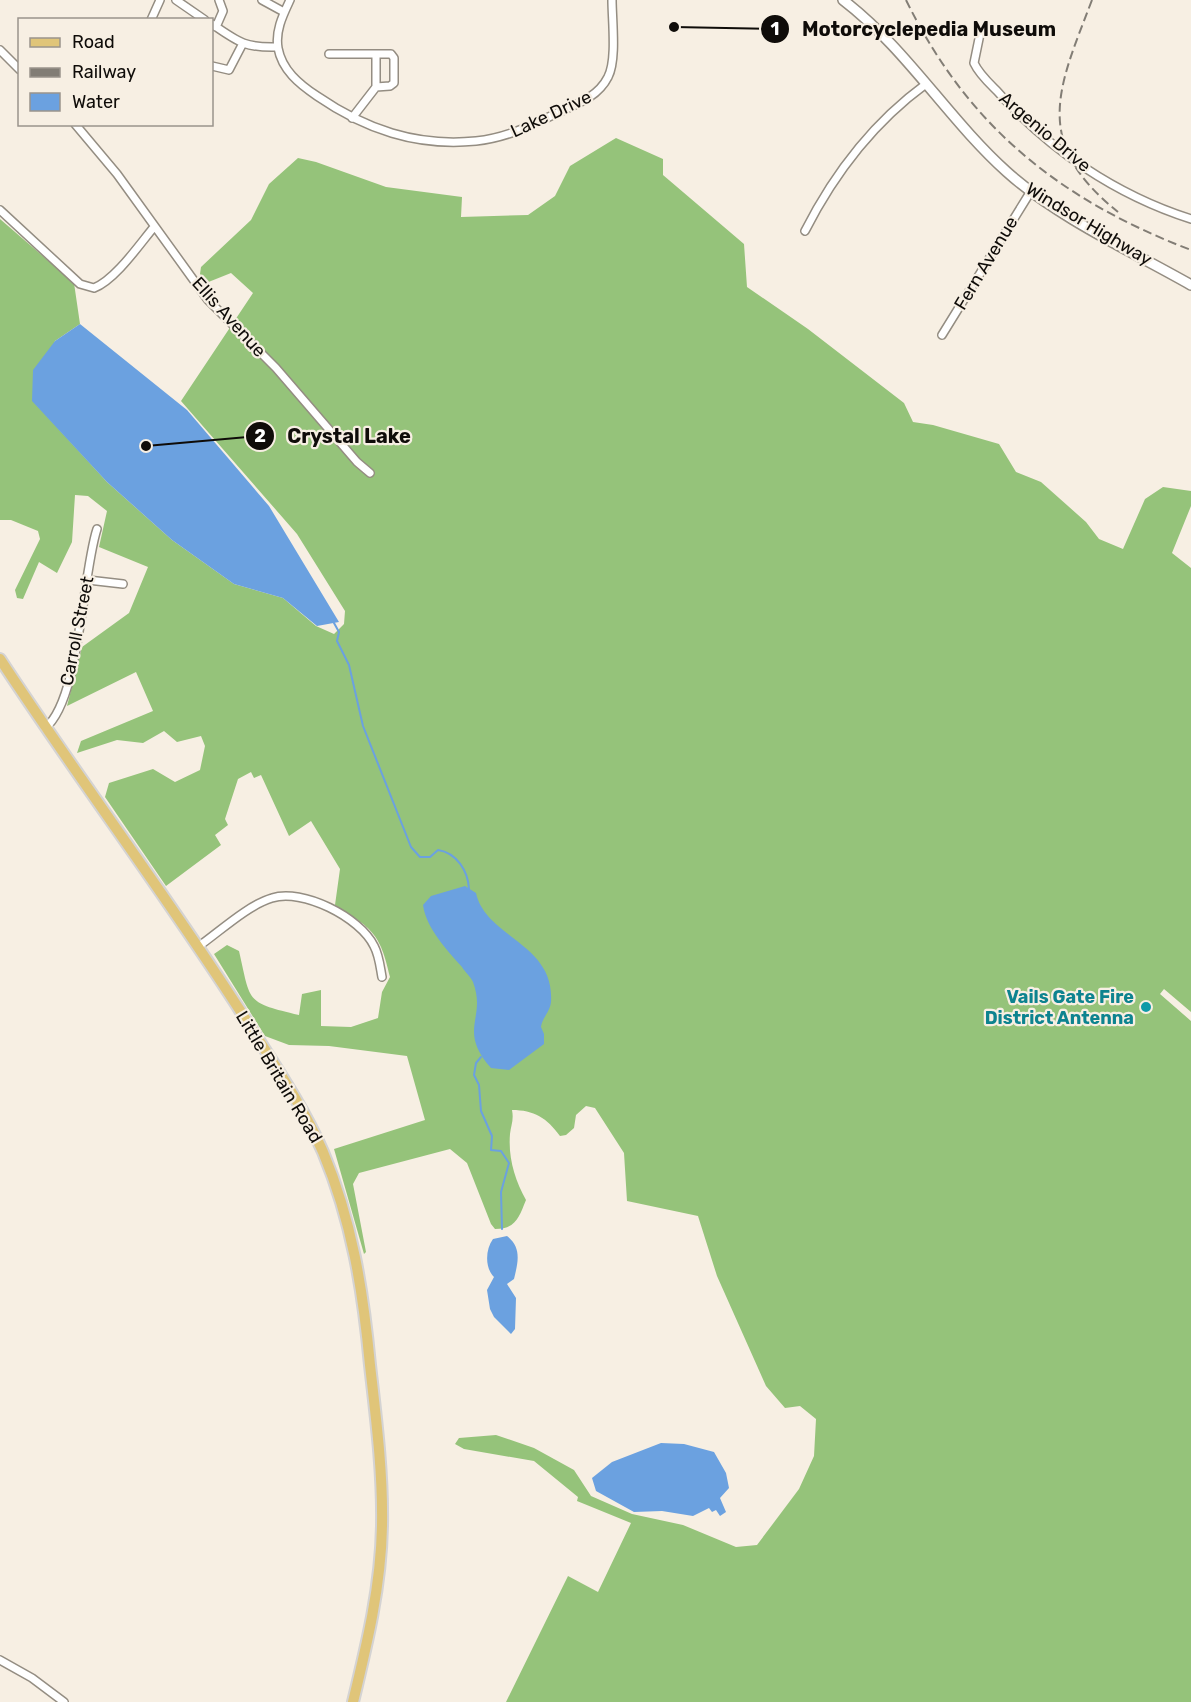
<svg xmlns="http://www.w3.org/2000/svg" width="1191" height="1702" viewBox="0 0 1191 1702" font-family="Rubik,sans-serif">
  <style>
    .forest { fill: #95c37a }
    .water { fill: #6ba1e0 }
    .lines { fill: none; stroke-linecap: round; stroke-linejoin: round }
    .stream { stroke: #6ba1e0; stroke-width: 2 }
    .street-casing { stroke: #948d82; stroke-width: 10 }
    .secondary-casing { stroke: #948d82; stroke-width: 12 }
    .primary-casing { stroke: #d4d3d3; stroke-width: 14 }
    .street { stroke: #fff; stroke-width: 7 }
    .secondary { stroke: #fff; stroke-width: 9 }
    .primary { stroke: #e0c579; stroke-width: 10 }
    .rail { stroke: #827d75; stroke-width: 2; stroke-dasharray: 9 4.5; stroke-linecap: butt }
    .culture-dot { fill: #0f9aa8; stroke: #f7efe3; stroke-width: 2 }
    .labels { text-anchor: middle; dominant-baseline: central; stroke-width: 4.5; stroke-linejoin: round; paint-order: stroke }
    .street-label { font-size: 18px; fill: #0f0c09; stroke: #f7efe3 }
    .culture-label { font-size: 18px; font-weight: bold; fill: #0d838f; stroke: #f7efe3; text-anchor: end }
    .leader { fill: none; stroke: #0f0c09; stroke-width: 2 }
    .callout-dot { fill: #0f0c09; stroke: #f7efe3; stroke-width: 2 }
    .mark-label { font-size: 18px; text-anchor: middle; font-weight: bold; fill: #fff }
    .callout-label { font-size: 20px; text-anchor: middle; font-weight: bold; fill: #0f0c09; stroke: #f7efe3; stroke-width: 4.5; stroke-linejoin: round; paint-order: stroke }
  </style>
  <rect width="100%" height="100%" fill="#f7efe3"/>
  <path class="forest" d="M616 138 663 159V175L744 244 747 287 808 329 904 403 913 422 933 425 999 444 1016 472 1041 482 1086 522 1099 539 1123 549 1145 499 1163 487 1191 491V506L1172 553 1191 568V1012L1164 989 1160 994 1191 1021V1702H506L568 1576 598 1592 631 1523 577 1501 578 1497 534 1461 464 1449 455 1444 459 1438 496 1435 534 1448 574 1470 591 1496 632 1514 683 1525 736 1547 757 1545 799 1489 814 1456 816 1419 800 1406 785 1408 766 1386 717 1276 698 1216 627 1201 624 1153 595 1108 586 1106 576 1115 574 1128 566 1135 560 1136C547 1118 534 1110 512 1110 514 1120 511 1125 510 1134 508 1158 515 1180 526 1200 519 1217 516 1229 495 1229L491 1224 467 1163 450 1149 359 1173 353 1184 366 1252 364 1254 334 1149 425 1120 407 1056 329 1046 289 1045 265 1036 214 954 227 945 239 951C251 1003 245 1002 299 1015L302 994 321 990V1026L351 1027 378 1018 382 992 390 977C380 932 372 929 335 905L340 869 311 821 289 836 261 775 254 778 251 772 238 779 225 819 228 825 215 835 221 845 166 886 105 797 109 783 153 769 175 782 200 770 205 746 201 736 177 742 164 731 143 743 117 740 77 753 81 741 153 711 136 672 67 706 82 647 129 613 148 567 99 547 107 511 88 496 75 495 72 542 57 573 39 562 23 599 17 598 15 590 40 539 38 531 11 520H0V219L74 283 80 324 55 341 33 401 107 482 172 540 234 584 283 598 316 626 334 634 344 624 345 611 297 534 181 401 253 293 231 273 206 283 200 274 201 267 251 220 269 184 298 158 316 162 386 187 462 197 461 217 528 215 555 196 570 166Z"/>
  <path class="water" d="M80 324 187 410 269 506 339 622 317 626 283 598 234 584 172 540 107 482 32 401 33 370 55 341Z
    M465 886 476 893C486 938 555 943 551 1002 550 1012 542 1018 541 1027L544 1034V1044L509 1070 491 1068C457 1029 487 1019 473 982 471 977 465 972 462 967 447 950 426 928 423 905L431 896Z
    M507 1236C522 1248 518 1262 514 1279L507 1284 516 1298 515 1329 511 1334 494 1317 490 1309 487 1290 494 1277C485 1268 485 1250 493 1239Z
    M661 1443 684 1444 714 1452 726 1473 729 1488 720 1498 726 1512 720 1516 716 1510 712 1512 709 1508 693 1516 662 1511 634 1512 596 1491 592 1478 612 1462Z"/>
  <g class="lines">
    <path class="stream" d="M334 623 339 632 337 641 349 665 363 726 411 847 420 857H430L438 850C457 853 468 871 469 889
      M481 1057 476 1063 474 1075 479 1085 481 1111 492 1136 491 1150 501 1151 509 1163 501 1192 502 1229"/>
    <defs>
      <path id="street" d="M176 0 205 20
        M262 0 284 12
        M290 0C283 15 275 31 278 48 282 70 299 84 317 96 365 129 416 147 476 141 505 138 531 126 557 113 577 104 598 97 608 77 617 60 612 20 612 0
        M151 20 160 0
        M212 24C238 42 245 48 277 47
        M216 27 223 11 219 0
        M981 29 974 63C979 74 989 83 997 91 1049 150 1116 195 1191 219
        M0 50 20 70
        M329 54H376V87L352 118
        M212 66 229 70 242 45
        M376 87 390 86 394 83V58L391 54H376
        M75 124 117 174 208 300 276 368 357 462 370 473
        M0 210 80 284 94 288C115 280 139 245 154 227
        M805 231C834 174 874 122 926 84
        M942 335 1031 191
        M88 580 123 584
        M45 728C80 701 82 574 97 529
        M199 946C219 932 248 905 272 898 302 888 360 917 374 946 379 955 380 966 382 977
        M0 1660 32 1678 64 1702"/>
      <path id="secondary" d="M843 0C907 49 948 119 1007 172 1057 217 1133 252 1191 285"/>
      <path id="primary" d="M0 659C78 778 164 892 241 1012 269 1057 301 1102 323 1152 352 1221 363 1290 370 1365 376 1418 383 1472 382 1526 381 1586 367 1644 353 1702"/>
    </defs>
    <use href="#street" class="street-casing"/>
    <use href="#secondary" class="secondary-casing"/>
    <use href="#primary" class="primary-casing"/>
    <use href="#street" class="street"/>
    <use href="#secondary" class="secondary"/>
    <use href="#primary" class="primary"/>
    <path class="rail" d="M906 0C968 127 1060 200 1191 250
      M1092 0C1058 89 1031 142 1118 212"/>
  </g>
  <circle class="culture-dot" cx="1146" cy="1007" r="6"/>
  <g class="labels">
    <g class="street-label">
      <text transform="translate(551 114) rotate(-25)">Lake Drive</text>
      <text transform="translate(1045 132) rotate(40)">Argenio Drive</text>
      <text transform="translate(1089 224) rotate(31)">Windsor Highway</text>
      <text transform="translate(986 263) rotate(-59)">Fern Avenue</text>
      <text transform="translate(229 317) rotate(48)">Ellis Avenue</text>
      <text transform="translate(77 631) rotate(-79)">Carroll Street</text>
      <text transform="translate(279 1077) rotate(59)">Little Britain Road</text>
    </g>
    <g class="culture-label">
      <text x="1134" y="997">Vails Gate Fire<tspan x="1134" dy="21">District Antenna</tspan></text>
    </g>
  </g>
  <path class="leader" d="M674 27L775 29M146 446L260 436"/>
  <g class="callout-dot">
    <circle cx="674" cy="27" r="6"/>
    <circle cx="146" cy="446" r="6"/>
    <circle cx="775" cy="29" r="15"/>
    <circle cx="260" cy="436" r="15"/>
  </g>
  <g class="mark-label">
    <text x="775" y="35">1</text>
    <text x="260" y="442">2</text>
  </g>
  <g class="callout-label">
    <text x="929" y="36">Motorcyclepedia Museum</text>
    <text x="349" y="443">Crystal Lake</text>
  </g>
  <rect x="18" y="18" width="195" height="108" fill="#f7efe3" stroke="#9a948c" stroke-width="1.5"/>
  <rect x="30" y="38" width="30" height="9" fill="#e0c579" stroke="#9a948c" stroke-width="1.5"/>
  <text x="72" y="48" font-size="18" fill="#0f0c09">Road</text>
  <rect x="30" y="68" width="30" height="9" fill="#827d75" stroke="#9a948c" stroke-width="1.5"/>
  <text x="72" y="78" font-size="18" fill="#0f0c09">Railway</text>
  <rect x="30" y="93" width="30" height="18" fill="#6ba1e0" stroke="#9a948c" stroke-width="1.5"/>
  <text x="72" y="108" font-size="18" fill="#0f0c09">Water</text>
</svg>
